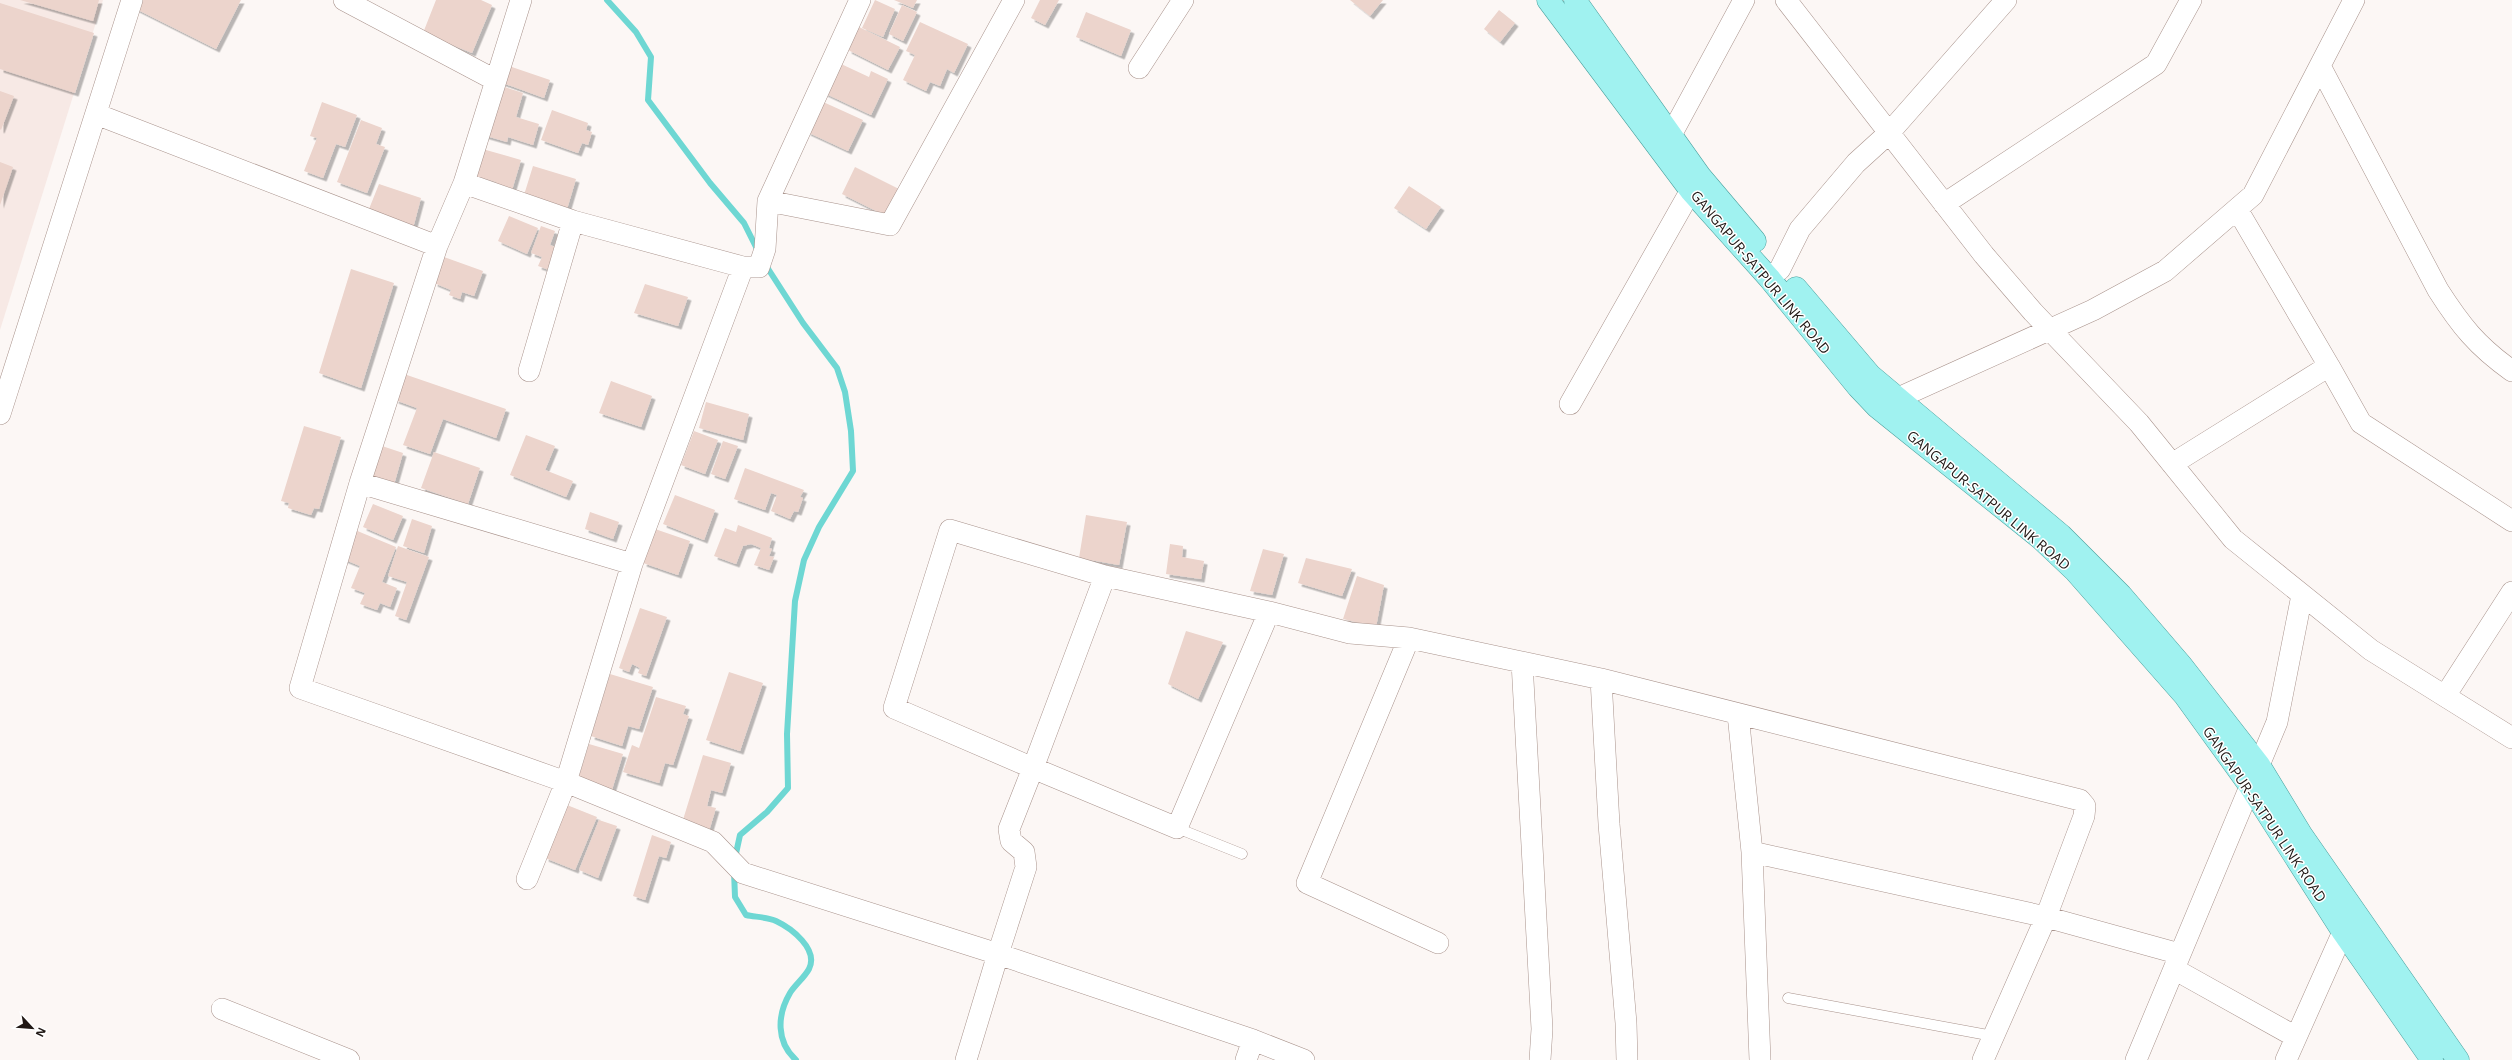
<svg xmlns="http://www.w3.org/2000/svg" width="2512" height="1060" viewBox="0 0 2512 1060" font-family="'Open Sans',sans-serif">
  <style>
    .built { fill: #f7e9e5 }
    .lines { fill: none; stroke-linecap: round; stroke-linejoin: round }
    .stream { stroke: #6ed7d3; stroke-width: 6 }
    .building { fill: #ecd4cc; filter: url(#shadow) }
    .lane-casing { stroke: #a9938c; stroke-width: 11 }
    .street-casing { stroke: #a9938c; stroke-width: 22 }
    .primary-casing { stroke: #4aa09d; stroke-width: 23 }
    .lane { stroke: #fff; stroke-width: 10 }
    .street { stroke: #fff; stroke-width: 21 }
    .primary { stroke: #a0f2f0; stroke-width: 22 }
    .labels { text-anchor: middle; dominant-baseline: central; stroke-width: 3; stroke-linejoin: round; paint-order: stroke }
    .street-label { font-size: 14px; fill: #201815; stroke: #fff }
  </style>
  <defs>
    <filter id="shadow"><feDropShadow dx="3.5" dy="3.5" stdDeviation="0" flood-color="#0004"/></filter>
  </defs>
  <rect width="100%" height="100%" fill="#fcf7f5"/>
  <path class="built" d="M0 0H103L0 330Z"/>
  <g class="lines">
    <path class="stream" d="M607 0 636 32 651 57 648 100 710 183 744 223 758 251
      M735 858 740 835 767 812 788 788 787 734 795 601 804 560 819 527 853 471 851 431 845 392 837 368 803 323 765 264
      M734 871 735 897 746 915C755 917 767 917 776 921 791 928 819 949 809 969 804 978 795 985 790 993 777 1015 776 1042 796 1060"/>
  </g>
  <path class="building" d="M20 0H99L93 21Z
    M138 0H241L216 49 134 8Z
    M436 0H481L492 5 472 53 423 33Z
    M875 0 895 9 883 37 862 28Z
    M894 0H917L913 8Z
    M1040 0H1059L1045 25 1031 18Z
    M1350 0H1383L1370 16Z
    M0 3 94 33 75 93 0 69Z
    M902 5 917 12 903 41 889 34Z
    M1499 10 1515 23 1500 42 1484 29Z
    M1086 12 1131 30 1121 56 1076 37Z
    M920 22 968 44 954 73 947 69 940 86 930 82 926 91 903 80 915 55 906 51Z
    M859 27 900 47 888 70 848 50Z
    M839 63 869 77 871 71 888 79 871 115 824 93Z
    M506 65 550 80 544 98 500 82Z
    M498 85 523 93 516 117 539 124 533 145 508 137 507 142 483 135Z
    M0 91 14 96 1 130 0 129Z
    M821 101 863 120 848 151 807 132Z
    M322 102 357 115 345 147 336 144 323 178 304 171 317 138 310 136Z
    M552 110 588 123 586 130 592 132 588 145 582 143 578 153 541 140Z
    M361 120 382 128 376 144 385 147 367 193 337 182Z
    M479 148 521 160 512 190 495 185 496 182 472 175Z
    M0 162 13 167 0 205Z
    M533 166 576 179 567 209 524 195Z
    M855 167 899 189 886 216 842 194Z
    M379 184 421 198 413 228 367 214Z
    M1409 186 1441 207 1426 229 1394 208Z
    M509 216 538 228 527 254 498 241Z
    M541 226 555 231 550 245 560 249 552 271 538 266 542 257 531 253Z
    M444 257 483 271 474 296 462 292 460 299 449 295 451 290 434 283Z
    M351 269 394 283 361 388 319 373Z
    M645 284 688 297 678 326 634 313Z
    M404 374 506 409 496 438 443 419 430 454 403 445 417 408 395 400Z
    M611 381 652 396 641 427 599 413Z
    M706 402 749 414 743 440 699 428Z
    M304 426 341 437 319 509 314 508 311 515 288 508 289 503 281 501Z
    M694 431 718 440 705 474 681 465Z
    M526 435 555 446 545 470 573 481 566 497 510 475Z
    M723 441 738 446 725 479 711 474Z
    M379 445 403 453 393 488 369 476Z
    M434 452 480 468 468 504 421 488Z
    M745 468 804 490 800 497 803 498 798 512 794 511 790 519 771 511 777 495 771 493 765 510 734 499Z
    M675 495 715 510 704 540 663 524Z
    M373 504 403 516 393 540 363 527Z
    M590 512 619 522 613 539 585 529Z
    M1086 515 1127 522 1119 565 1079 558Z
    M412 519 432 526 424 553 403 546Z
    M738 525 772 538 769 548 772 549 769 556 774 557 769 570 754 565 761 548 751 544 743 546 736 564 714 556 725 528 736 532Z
    M655 529 690 541 678 575 643 563Z
    M355 530 396 547 382 582 397 588 390 607 380 603 377 610 360 604 365 593 351 588 360 566 343 559Z
    M1170 544 1183 546 1182 557 1204 561 1201 579 1166 574Z
    M398 546 429 557 406 620 395 616 407 582 388 576Z
    M1263 549 1284 554 1272 595 1250 591Z
    M1306 558 1352 569 1342 596 1298 583Z
    M1357 576 1384 585 1376 627 1343 619Z
    M640 608 667 617 646 676 638 673 640 668 632 664 629 672 619 668Z
    M1186 631 1223 642 1198 699 1168 684Z
    M729 672 763 683 740 751 706 740Z
    M610 674 653 687 639 729 628 726 622 746 591 736Z
    M656 697 686 706 683 714 689 716 673 765 665 763 659 783 623 772 632 745 639 748Z
    M589 744 623 754 611 793 577 782Z
    M703 755 731 763 722 793 711 790 707 806 716 808 709 831 682 823Z
    M567 805 597 817 575 870 545 858Z
    M599 820 617 826 598 878 579 870Z
    M652 835 671 842 666 858 659 856 645 900 633 896Z"/>
  <g class="lines">
    <defs>
      <path id="lane" d="M1177 828 1242 854
        M1788 998 1993 1036"/>
      <path id="street" d="M344 0 495 80
        M521 0 464 183 437 246 360 483 300 688 566 782 713 842 743 873 998 954 966 1060
        M1786 0 1984 255 2033 312 2139 423 2233 539 2371 650 2512 738
        M2320 66 2438 290C2461 326 2477 346 2512 371
        M1139 68 1183 0
        M96 114 437 246
        M1671 135 1744 0
        M464 183 573 221 743 267
        M768 201 890 225 1014 0
        M1944 204 2156 64 2191 0
        M1769 278 1780 269 1800 229 1856 163 1889 133 2006 0
        M2329 366 2361 423 2512 521
        M529 371 573 221
        M1896 399 2093 310 2165 271 2253 195 2354 0
        M1570 404 1699 176
        M0 414 132 0
        M2172 464 2329 366 2237 209
        M360 483 632 564
        M1105 576 1033 768 894 708 950 530 1105 576 1269 612 1350 633 1409 638 1601 679 2080 800 2085 806 2084 816 2046 917 1983 1060
        M1269 612 1177 828 1033 768 1009 829 1011 841 1024 852 1026 867 998 954 1253 1040 1304 1060
        M1409 638 1307 883 1438 943
        M1522 662 1542 1029 1540 1060
        M1601 679 1609 824 1626 1023 1627 1060
        M2445 696 2512 592
        M1738 714 1752 852 1760 1060
        M1752 852 2046 917 2180 954
        M527 879 566 782 632 564 743 267H759L765 249 768 201 860 0
        M2174 969 2296 1037
        M222 1009 349 1060
        M1246 1060 1253 1040
        M2136 1060 2277 722 2302 595
        M2286 1060 2343 932"/>
      <path id="primary" d="M1548 0 1691 191 1769 278 1858 387 1877 407 2040 538 2075 571 2185 696 2250 786 2343 932 2432 1060
        M1575 0 1700 176 1755 241
        M1796 288 1870 375 2061 535 2121 595 2182 666 2259 765 2301 834 2458 1060"/>
    </defs>
    <use href="#lane" class="lane-casing"/>
    <use href="#street" class="street-casing"/>
    <use href="#primary" class="primary-casing"/>
    <use href="#lane" class="lane"/>
    <use href="#street" class="street"/>
    <use href="#primary" class="primary"/>
  </g>
  <g class="labels">
    <g class="street-label">
      <text transform="translate(1761 272) rotate(50)">GANGAPUR-SATPUR LINK ROAD</text>
      <text transform="translate(1989 500) rotate(40)">GANGAPUR-SATPUR LINK ROAD</text>
      <text transform="translate(2265 814) rotate(56)">GANGAPUR-SATPUR LINK ROAD</text>
    </g>
  </g>
  <g transform="translate(32 1028) rotate(116)" stroke="#ffffff" stroke-width="3" paint-order="stroke">
  <path d="M0-3L7 15L0 10L-7 15Z" fill="#201815"/>
  <text y="-6" font-size="11" font-weight="bold" text-anchor="middle" fill="#201815">N</text>
  </g>
</svg>
